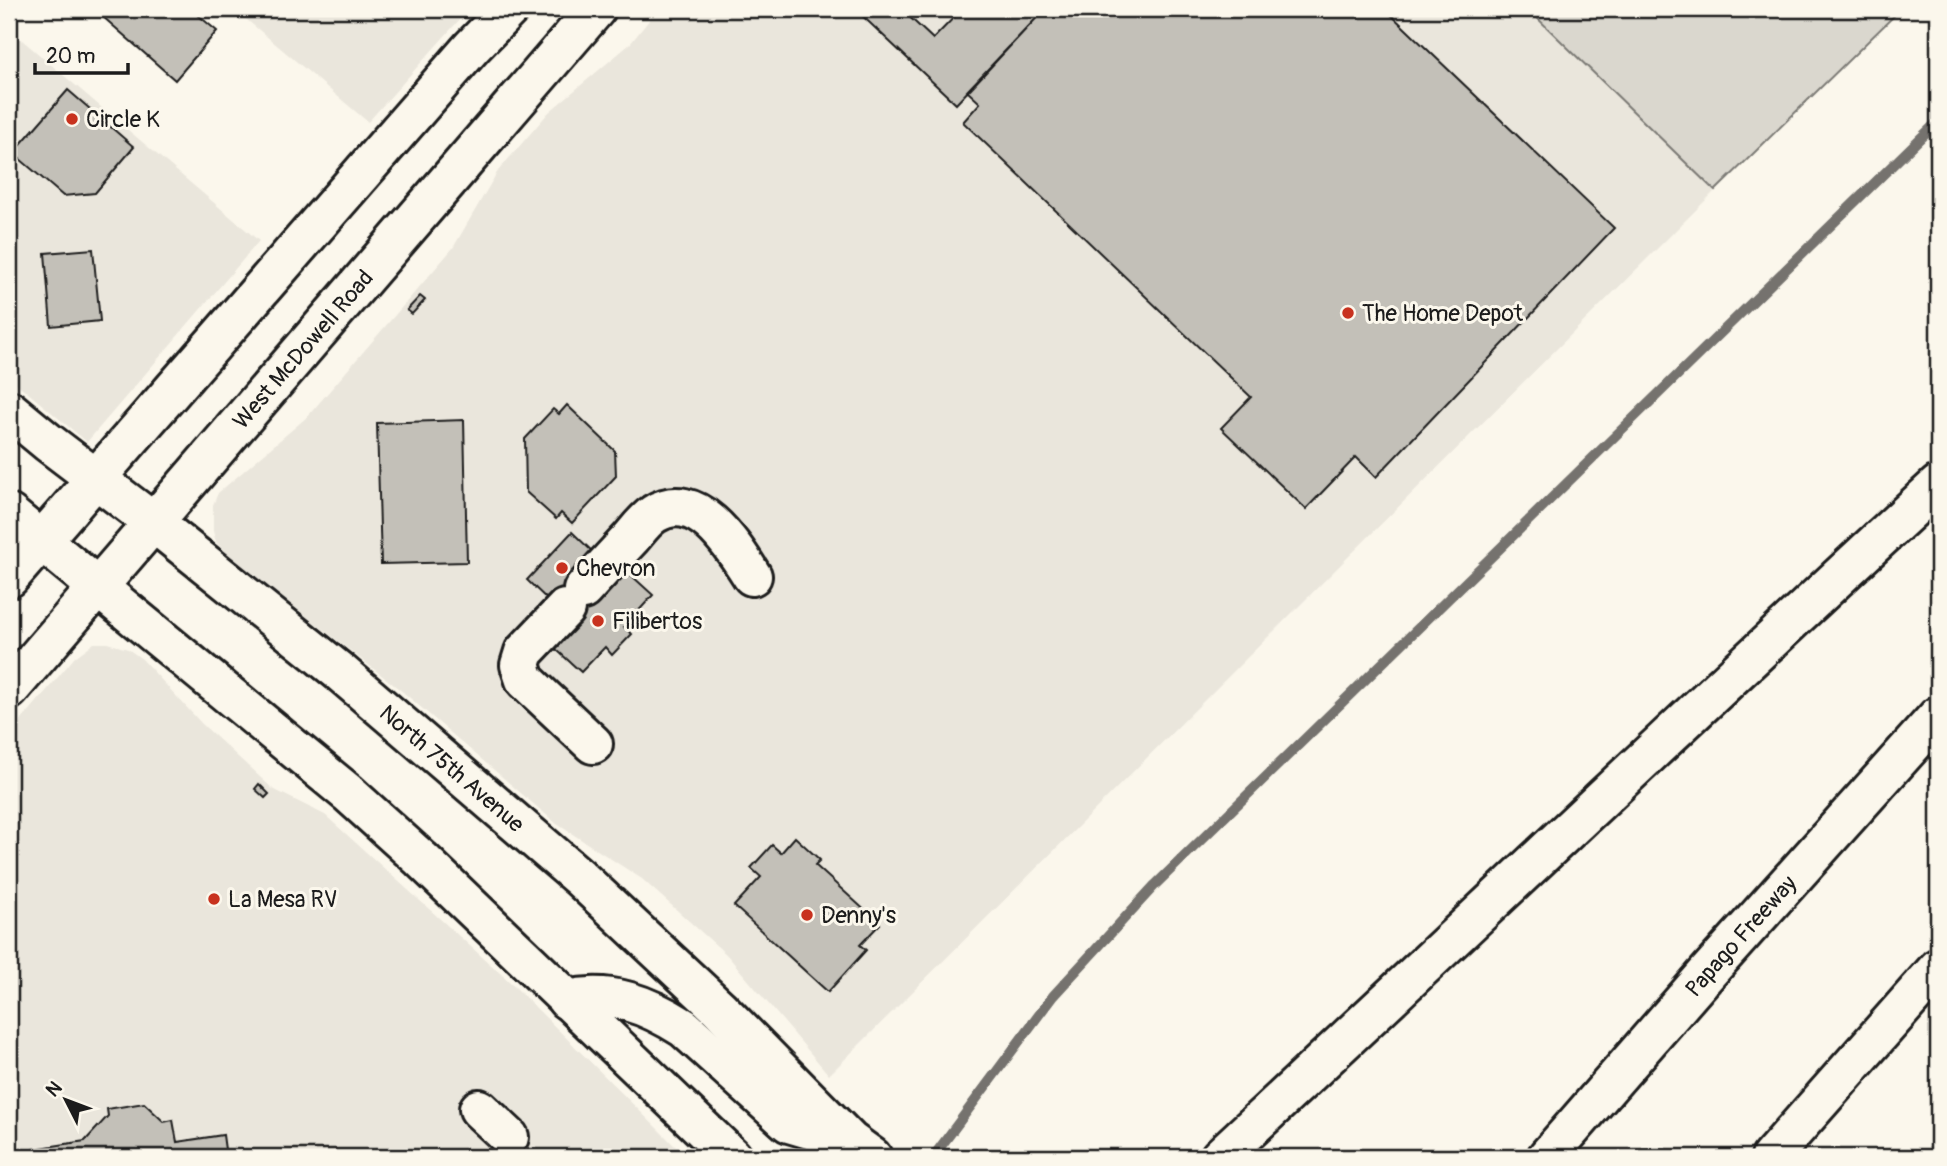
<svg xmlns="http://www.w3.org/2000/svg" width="1947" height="1166" viewBox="0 0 1947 1166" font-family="Pangolin,sans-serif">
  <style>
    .built { fill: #eae6dc }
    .green { fill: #dad7ce; stroke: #7b7a75; stroke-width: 2 }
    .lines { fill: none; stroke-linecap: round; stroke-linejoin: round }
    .stream { stroke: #74726e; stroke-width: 10 }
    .building { fill: #c3c0b8; stroke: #1c1c1c; stroke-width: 2 }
    .minor-casing { stroke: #1c1c1c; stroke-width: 44 }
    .major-casing { stroke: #1c1c1c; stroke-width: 44 }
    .highway-casing { stroke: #1c1c1c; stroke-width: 44 }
    .minor { stroke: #fbf7ec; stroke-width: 38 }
    .major { stroke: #fbf7ec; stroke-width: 38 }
    .highway { stroke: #fbf7ec; stroke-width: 38 }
    .poi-dot { fill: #c8321e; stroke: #fbf7ec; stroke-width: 2.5 }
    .labels { text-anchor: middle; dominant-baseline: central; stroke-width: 6; stroke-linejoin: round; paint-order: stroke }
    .poi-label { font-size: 23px; fill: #1c1c1c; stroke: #fbf7ec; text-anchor: start }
    .street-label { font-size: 23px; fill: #1c1c1c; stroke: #fbf7ec }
  </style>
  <rect width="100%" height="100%" fill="#fbf7ec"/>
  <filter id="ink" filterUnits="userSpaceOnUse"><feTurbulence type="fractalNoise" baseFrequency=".0143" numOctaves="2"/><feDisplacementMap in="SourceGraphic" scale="14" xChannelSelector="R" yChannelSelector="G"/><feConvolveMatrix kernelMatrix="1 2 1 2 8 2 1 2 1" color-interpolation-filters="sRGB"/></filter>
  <g filter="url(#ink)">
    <path class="built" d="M234 9H469L368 122Z
      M658 9H1528L1715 191 829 1075 727 955 642 879 557 824 403 692 228 555 216 542 213 531V505L218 493 307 417 453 248 498 171 549 112 630 44Z
      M9 29 259 241 87 442 9 377Z
      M94 643H107L128 649 142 659 202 724 273 789 325 815 511 983 686 1157H9V735L75 657Z"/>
    <path class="green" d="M1528 9H1901L1715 191Z"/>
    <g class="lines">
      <path class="stream" d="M933 1157 1053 996 1155 885 1938 121"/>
    </g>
    <path class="building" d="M94 9H193L192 10 217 31 175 80Z
      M855 9H901L933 39 962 9H1045L956 104Z
      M1045 9H1385L1614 228 1376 477 1356 457 1306 509 1221 428 1251 397 963 122 980 103 967 91Z
      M68 90 134 147 95 193 63 196 13 153Z
      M93 249 100 321 51 326 45 253Z
      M420 296 425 300 412 314 407 310Z
      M567 405 615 451 616 476 572 523 561 513 556 519 526 492 525 439 553 409 559 414Z
      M464 420 467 562 381 564 377 423Z
      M572 532 597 556 552 604 527 580Z
      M620 565 653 595 624 627 632 634 612 655 605 647 581 672 547 641Z
      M259 784 269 794 265 798 255 789Z
      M795 837 820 860 815 865 880 924 860 945 866 950 828 992 734 906 761 877 751 868 772 845 781 853Z
      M144 1103 164 1122 173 1120 177 1142 223 1135 226 1157H34L33 1149 85 1141 108 1116 107 1109Z"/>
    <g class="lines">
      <defs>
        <path id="minor" d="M583 590C599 572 615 555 631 538 638 530 645 520 654 514 697 487 733 546 752 576
          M565 609 524 652 520 665 525 680 593 744
          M479 1109 509 1137"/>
        <g id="major">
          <path id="s1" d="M9 410 49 443 153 522 340 672 579 877 719 1008 850 1141 872 1157"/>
          <path d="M9 514 348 793 421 859 732 1157"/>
          <path d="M9 578 472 47 509 9"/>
          <path id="s2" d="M9 690 596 9"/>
          <path d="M567 1000C611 990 648 1005 684 1028L789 1123 847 1140"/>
        </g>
        <g id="highway">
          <path d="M1220 1157C1460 934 1697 707 1938 485"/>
          <path id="s3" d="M1547 1157 1709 971 1938 716"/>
          <path d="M1771 1157 1938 968"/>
        </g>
      </defs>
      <use href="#minor" class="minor-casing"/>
      <use href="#major" class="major-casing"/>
      <use href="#highway" class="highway-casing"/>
      <use href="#minor" class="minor"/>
      <use href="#major" class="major"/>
      <use href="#highway" class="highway"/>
    </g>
  </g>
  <g class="poi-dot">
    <circle cx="72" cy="119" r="7"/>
    <circle cx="1348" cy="313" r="7"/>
    <circle cx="562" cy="568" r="7"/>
    <circle cx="598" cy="621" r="7"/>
    <circle cx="214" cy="899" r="7"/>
    <circle cx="807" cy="915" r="7"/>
  </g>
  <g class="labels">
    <g class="poi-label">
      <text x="86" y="119">Circle K</text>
      <text x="1362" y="313">The Home Depot</text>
      <text x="576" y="568">Chevron</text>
      <text x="612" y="621">Filibertos</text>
      <text x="228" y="899">La Mesa RV</text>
      <text x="821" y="915">Denny's</text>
    </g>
    <g class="street-label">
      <text stroke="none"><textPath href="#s2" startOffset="450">West McDowell Road</textPath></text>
      <text stroke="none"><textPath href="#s1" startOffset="570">North 75th Avenue</textPath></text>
      <text stroke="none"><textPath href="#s3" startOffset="294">Papago Freeway</textPath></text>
    </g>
  </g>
  <rect width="1947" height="1166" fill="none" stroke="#fbf7ec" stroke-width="35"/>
  <rect x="18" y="18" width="1912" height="1131" fill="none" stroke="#1c1c1c" stroke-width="2.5" filter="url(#ink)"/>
  <g transform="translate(66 1100) rotate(312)" stroke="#fbf7ec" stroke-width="5" paint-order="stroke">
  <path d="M0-5L12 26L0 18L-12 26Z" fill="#1c1c1c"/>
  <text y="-10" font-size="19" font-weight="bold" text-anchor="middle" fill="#1c1c1c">N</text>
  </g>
  <path d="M35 63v10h93v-10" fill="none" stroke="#1c1c1c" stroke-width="3.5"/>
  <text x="46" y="63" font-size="21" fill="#1c1c1c" stroke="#fbf7ec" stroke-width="5" paint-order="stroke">20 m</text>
</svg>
